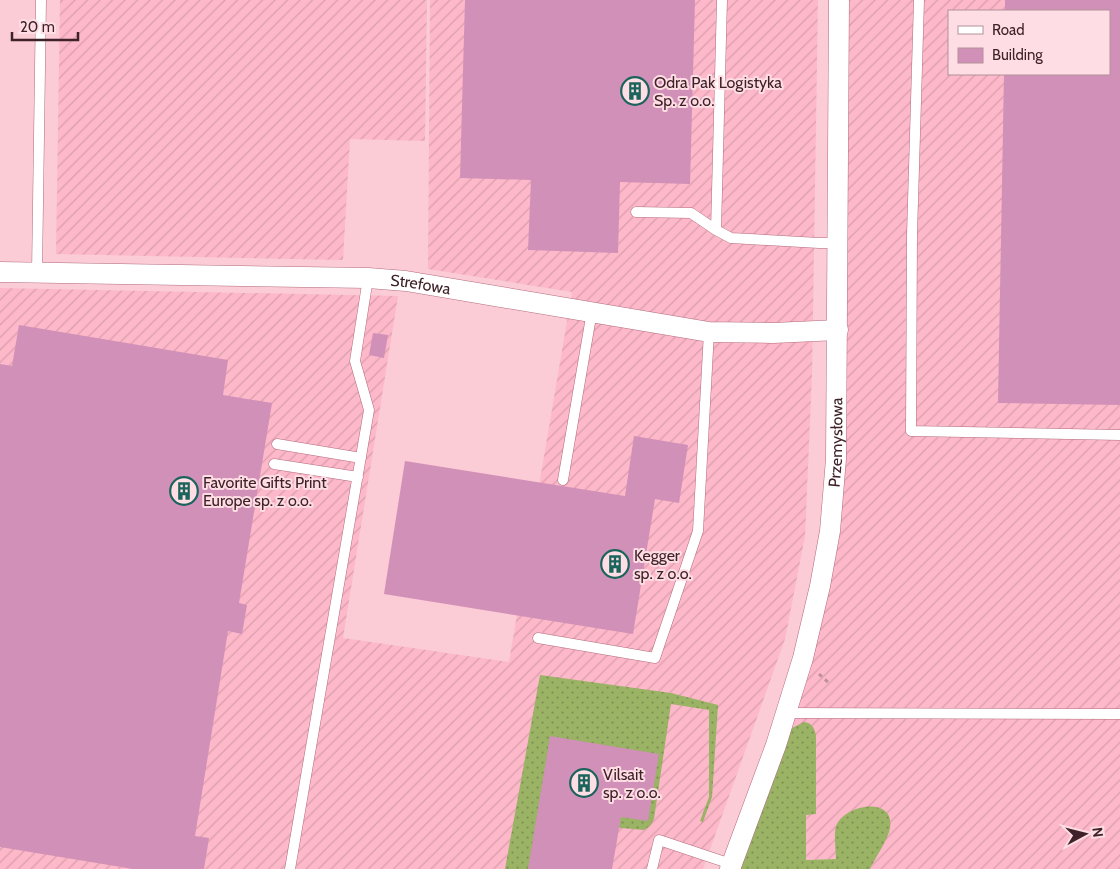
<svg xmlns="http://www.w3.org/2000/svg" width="1120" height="869" viewBox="0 0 1120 869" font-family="Cabin,sans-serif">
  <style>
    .industrial { fill: url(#industrial-furrows); fill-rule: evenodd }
    .grass { fill: url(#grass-dots) }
    .building { fill: #d190b7 }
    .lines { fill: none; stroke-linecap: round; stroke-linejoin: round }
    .lane-casing { stroke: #b36b7e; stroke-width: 11 }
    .street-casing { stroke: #b36b7e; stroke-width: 21 }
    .path { stroke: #bb929c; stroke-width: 3; stroke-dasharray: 4 4; stroke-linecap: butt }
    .lane { stroke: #fff; stroke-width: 10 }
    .street { stroke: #fff; stroke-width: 20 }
    .labels { text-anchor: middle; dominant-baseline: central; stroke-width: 4; stroke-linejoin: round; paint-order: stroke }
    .poi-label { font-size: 16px; fill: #3f2229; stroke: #fedde4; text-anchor: start }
    .street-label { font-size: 16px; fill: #3f2229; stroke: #fedde4 }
  </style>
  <defs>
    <pattern id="industrial-furrows" width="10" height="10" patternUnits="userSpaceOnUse" patternTransform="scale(1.25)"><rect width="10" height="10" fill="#fdb8c9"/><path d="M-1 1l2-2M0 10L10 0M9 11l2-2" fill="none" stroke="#da9ead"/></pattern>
    <pattern id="grass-dots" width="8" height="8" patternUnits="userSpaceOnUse" patternTransform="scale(1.25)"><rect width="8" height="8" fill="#9ab364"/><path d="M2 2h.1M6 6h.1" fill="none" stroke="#7f9152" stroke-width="1.8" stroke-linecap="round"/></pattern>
  </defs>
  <rect width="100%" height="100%" fill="#fbcbd6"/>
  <path class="industrial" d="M60 0H427L425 141 350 139 343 260 56 254Z
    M430 0H818L812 375 805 536 785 639 703 869H0V288L398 296 343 638 509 662 572 292 428 269Z
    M839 0H1120V869H870L888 834 836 859 806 860V814H816L790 729 830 531ZM949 11H1109V74H949Z"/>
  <path class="grass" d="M540 675 671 693 718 705 712 797 703 822 700 821 709 797V710L671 704 654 819 650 826 644 830 610 827 603 869H505Z
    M804 722C812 723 814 727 816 735V814L806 815V860L836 859C836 851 833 830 837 824 847 804 895 796 890 828 888 840 875 858 870 869H740L790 729Z"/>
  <path class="building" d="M465 0H695L690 184 620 182 618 253 528 250 531 180 460 178Z
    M1005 0H1120V405L998 403 1004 74H1109V11H1005Z
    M19 325 228 360 223 395 272 403 239 603 247 605 242 634 228 631 195 836 209 838 204 869H133L0 847V364L12 366Z
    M373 333 388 335 384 358 369 355Z
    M634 436 688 445 679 503 655 499 633 634 384 594 405 461 625 496Z
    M550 736 659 754 648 821 621 817 612 869H528Z"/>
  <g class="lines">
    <defs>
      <path id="lane" d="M722 0 716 230 731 238 819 243H838
        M919 0 912 235 911 431 1120 435
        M636 212 691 213 716 230
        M37 272 41 0
        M277 444 361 458
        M274 464 358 477
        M563 480 592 311
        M538 638 655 658 698 531 709 332
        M785 713 1120 714
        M290 869 369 410 355 361 368 278
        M652 869 659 840 731 864"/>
      <g id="street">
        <path id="s1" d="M0 272 368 278 406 281 709 332 773 333 838 330"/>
        <path id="s2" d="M730 869 776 745 803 658 820 586 830 531 836 459 839 0"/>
      </g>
    </defs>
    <use href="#lane" class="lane-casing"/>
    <use href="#street" class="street-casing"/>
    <path class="path" d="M819 674 829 683"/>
    <use href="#lane" class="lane"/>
    <use href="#street" class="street"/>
  </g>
  <defs>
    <symbol id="building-ring" viewBox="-11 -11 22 22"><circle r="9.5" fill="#fedde4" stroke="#1a645b" stroke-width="1.5"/><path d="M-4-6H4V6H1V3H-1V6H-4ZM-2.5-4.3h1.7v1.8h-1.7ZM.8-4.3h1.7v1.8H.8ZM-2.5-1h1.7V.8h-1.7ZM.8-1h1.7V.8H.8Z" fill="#1a645b"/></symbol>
  </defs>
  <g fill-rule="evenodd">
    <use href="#building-ring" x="619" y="75" width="32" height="32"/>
    <use href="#building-ring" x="168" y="475" width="32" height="32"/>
    <use href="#building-ring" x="599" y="548" width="32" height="32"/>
    <use href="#building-ring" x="568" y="767" width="32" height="32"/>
  </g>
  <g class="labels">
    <g class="poi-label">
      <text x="654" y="82">Odra Pak Logistyka<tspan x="654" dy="18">Sp. z o.o.</tspan></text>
      <text x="203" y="482">Favorite Gifts Print<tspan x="203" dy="18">Europe sp. z o.o.</tspan></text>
      <text x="634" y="555">Kegger<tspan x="634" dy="18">sp. z o.o.</tspan></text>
      <text x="603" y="774">Vilsait<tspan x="603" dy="18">sp. z o.o.</tspan></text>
    </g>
    <g class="street-label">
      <text stroke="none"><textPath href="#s1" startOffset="421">Strefowa</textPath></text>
      <text stroke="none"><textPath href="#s2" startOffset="442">Przemysłowa</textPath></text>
    </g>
  </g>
  <rect x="948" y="10" width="162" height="65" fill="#fedde4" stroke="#b29299"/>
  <rect x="958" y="26" width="25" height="8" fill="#ffffff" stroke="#b29299"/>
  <text x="992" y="35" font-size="15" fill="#3f2229">Road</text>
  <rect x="958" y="48" width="25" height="15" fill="#d190b7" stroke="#b29299"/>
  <text x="992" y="60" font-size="15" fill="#3f2229">Building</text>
  <g transform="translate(1085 834) rotate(83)" stroke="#fedde4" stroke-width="4" paint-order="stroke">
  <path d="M0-4L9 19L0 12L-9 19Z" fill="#3f2229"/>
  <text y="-8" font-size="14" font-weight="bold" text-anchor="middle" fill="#3f2229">N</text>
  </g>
  <path d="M12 32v8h66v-8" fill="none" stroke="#3f2229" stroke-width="2.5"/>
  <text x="20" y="32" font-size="15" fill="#3f2229" stroke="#fedde4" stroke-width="4" paint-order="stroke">20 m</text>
</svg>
